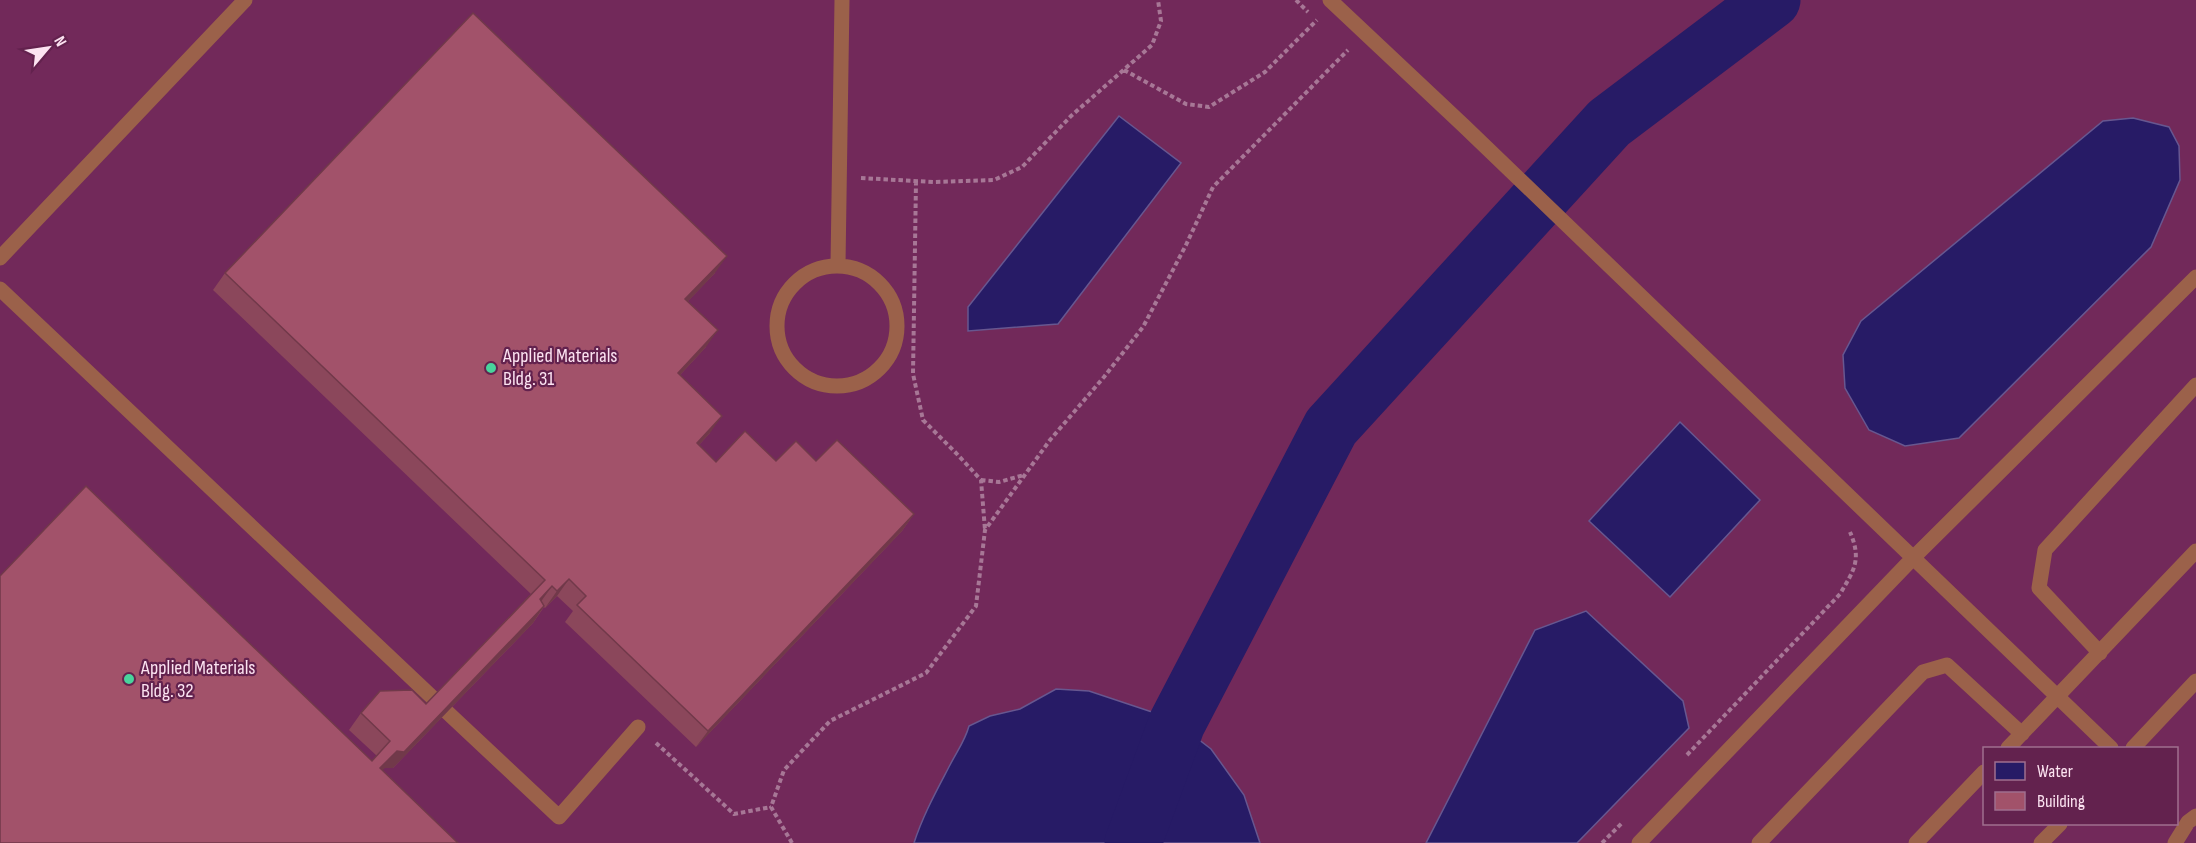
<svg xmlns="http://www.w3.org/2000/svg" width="2196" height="843" viewBox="0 0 2196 843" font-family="'Sofia Sans Condensed',sans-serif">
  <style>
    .built { fill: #72295a; fill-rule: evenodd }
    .water { fill: #271b66; stroke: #675790; stroke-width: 1.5 }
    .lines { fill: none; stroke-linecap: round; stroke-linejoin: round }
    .river { stroke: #271b66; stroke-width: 57 }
    .path { stroke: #a77796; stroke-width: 4; stroke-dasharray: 4.5 3; stroke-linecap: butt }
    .lane { stroke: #9b614a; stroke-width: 15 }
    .wall { fill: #8b475b }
    .shaded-wall { fill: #71394a }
    .building { fill: #a2526a; stroke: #71394a; stroke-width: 1.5 }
    .poi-dot { fill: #49d49c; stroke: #63224e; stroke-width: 2 }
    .labels { text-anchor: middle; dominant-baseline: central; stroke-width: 4.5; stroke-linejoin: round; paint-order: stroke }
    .poi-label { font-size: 20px; fill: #fce3f1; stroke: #63224e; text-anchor: start }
  </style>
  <rect width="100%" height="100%" fill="#63224e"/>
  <path class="built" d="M0 0H2196V843H0ZM1984 748H2176V824H1984Z"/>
  <path class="water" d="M1119 116 1181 163 1058 324 968 331V307Z
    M2133 118 2169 127 2179 146 2180 180 2151 247 1959 438 1905 446 1869 430 1845 388 1843 355 1861 321 2103 121Z
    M1680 422 1760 500 1670 597 1589 521Z
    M1586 611 1683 701 1689 728 1577 843H1426L1535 630Z
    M1056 689 1089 691 1158 714 1177 723 1211 749 1244 795 1260 843H914C923 815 937 790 950 765 957 751 965 741 969 726L990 716 1020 709Z"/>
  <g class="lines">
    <path class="river" d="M1133 843 1177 723 1331 427 1609 123 1772 0"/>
    <path class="path" d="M1296 0 1308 12
      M1124 70 1186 104 1209 107 1265 72 1317 20
      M861 178 933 182 994 180 1022 167 1071 116 1152 45 1161 21 1158 0
      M916 181 913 374 923 420 956 453 981 480 985 530
      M981 480 999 482 1024 475
      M656 743 734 814 771 807
      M1687 755 1840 594C1854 570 1862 560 1850 532
      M792 843 771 807 784 770 830 721 926 673 976 606 985 530 1050 440 1104 377 1143 327 1186 245 1213 187 1348 50
      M1602 843 1622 823"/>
    <path class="lane" d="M1330 0 1464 126 2111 748
      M0 258 245 0
      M838 265 842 0
      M777 326a60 60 0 1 1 120 0a60 60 0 1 1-120 0Z
      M0 289 435 700
      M2100 653 2039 588 2045 550 2196 385
      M447 712 559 817 638 727
      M2008 748 2196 551
      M2133 748 2196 681
      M1639 843 1913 558 2196 277
      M1759 843 1923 672 1947 665 2022 734
      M1916 843 1984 772
      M2041 843 2060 824
      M2175 843 2188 822 2196 816"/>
  </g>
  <path class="wall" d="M225 273H715L688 301 706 347 680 375 710 433 699 445 716 462 816 461 914 514 902 531 696 747 565 622 573 611 557 596 545 608 544 607 533 623 393 768H385L372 761 377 756 349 730 361 713 426 704 531 594 213 290Z"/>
  <path class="shaded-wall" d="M727 256 715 273 674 316 685 299Z
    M718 330 706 347 666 390 678 373Z
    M722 416 710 433 685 460 697 443Z
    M914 514 902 531 696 747 708 731Z
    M569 579 557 596 545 608 557 591Z
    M552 586 540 603V599Z
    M544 606 533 623 393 768H385L368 785 380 768 397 751Z"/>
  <path class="building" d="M473 13 727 256 685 299 718 330 678 373 722 416 697 443 716 462 745 431 776 461 796 441 816 461 837 440 914 514 708 731 577 605 586 596 569 579 557 591 552 586 540 599 544 606 404 752 397 751 380 768 458 843H0V576L86 486 372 761 390 741 361 713 380 691 412 690 426 704 545 580 225 273Z"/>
  <g class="poi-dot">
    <circle cx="491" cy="368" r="6"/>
    <circle cx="129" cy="679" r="6"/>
  </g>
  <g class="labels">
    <g class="poi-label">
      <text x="503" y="356">Applied Materials<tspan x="503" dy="23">Bldg. 31</tspan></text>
      <text x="141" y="668">Applied Materials<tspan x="141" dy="23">Bldg. 32</tspan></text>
    </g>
  </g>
  <rect x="1983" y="747" width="195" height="78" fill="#63224e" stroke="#a06f8f" stroke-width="1.5"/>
  <rect x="1995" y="762" width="30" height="18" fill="#271b66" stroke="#a06f8f" stroke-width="1.5"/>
  <text x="2037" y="777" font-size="18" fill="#fce3f1">Water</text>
  <rect x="1995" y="792" width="30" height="18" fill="#a2526a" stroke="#a06f8f" stroke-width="1.5"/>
  <text x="2037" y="807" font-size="18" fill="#fce3f1">Building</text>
  <g transform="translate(48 48) rotate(61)" stroke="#63224e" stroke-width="4.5" paint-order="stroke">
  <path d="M0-4.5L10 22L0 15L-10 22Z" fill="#fce3f1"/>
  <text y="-9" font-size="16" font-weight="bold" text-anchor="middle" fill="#fce3f1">N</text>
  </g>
</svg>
